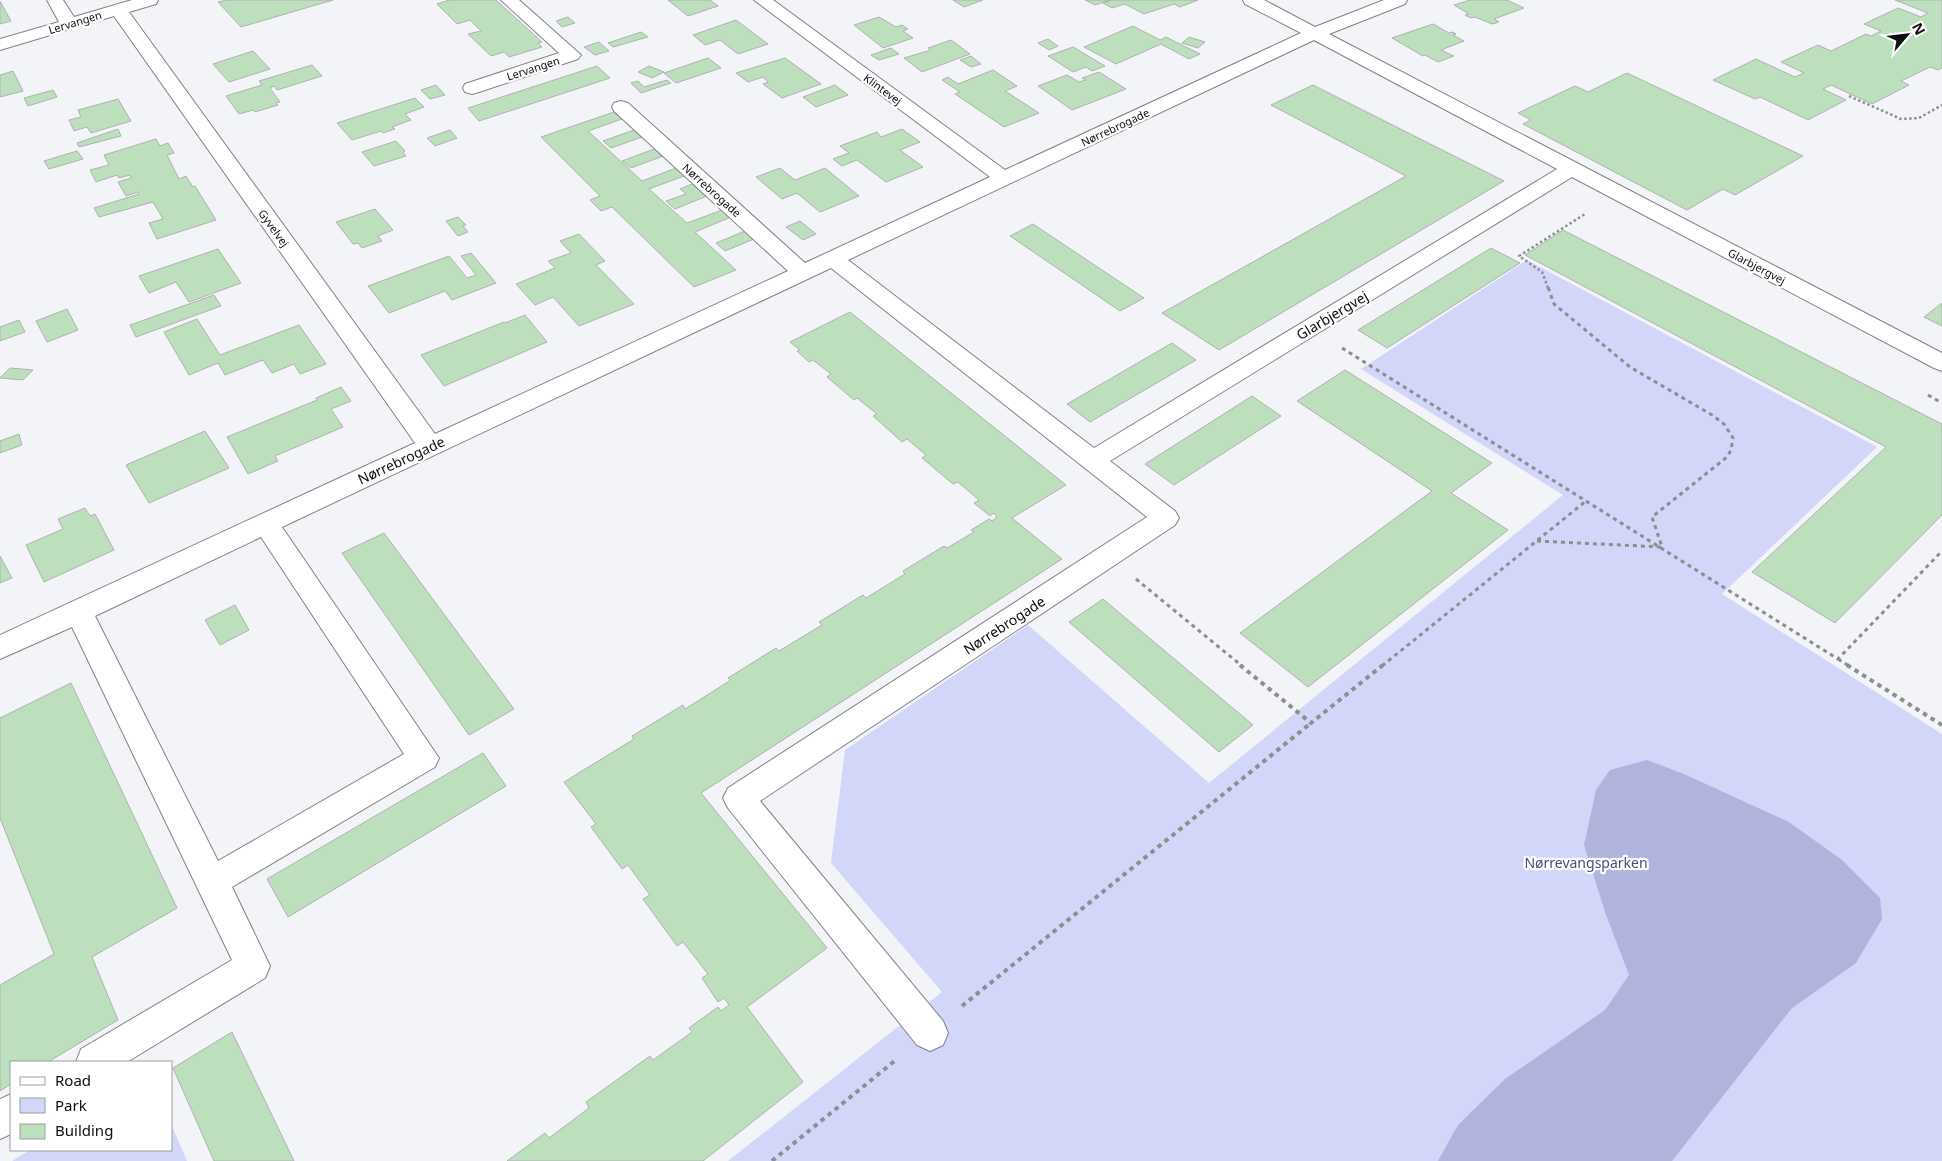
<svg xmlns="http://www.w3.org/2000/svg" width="1942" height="1161" viewBox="0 0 1942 1161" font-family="'Noto Sans',sans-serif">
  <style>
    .green { fill: #d2d6f9 }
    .forest { fill: #b0b4dd }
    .building { fill: #bddfbe; stroke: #afb2af }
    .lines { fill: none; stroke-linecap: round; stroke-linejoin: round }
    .minor-casing { stroke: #828286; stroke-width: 2 }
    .path-far2 { stroke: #8d8e90; stroke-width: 2.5; stroke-dasharray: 2.5 2.5; stroke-linecap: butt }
    .path-far1 { stroke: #8d8e90; stroke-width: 3; stroke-dasharray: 4 4; stroke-linecap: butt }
    .path { stroke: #8d8e90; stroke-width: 4; stroke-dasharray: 4.5 4.5; stroke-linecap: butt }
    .minor { fill: #fff; fill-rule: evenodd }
    .labels { text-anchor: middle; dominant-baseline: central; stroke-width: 4.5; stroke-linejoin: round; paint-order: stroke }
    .far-street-label { font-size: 11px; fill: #0c0d0e; stroke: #fff }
    .street-label { font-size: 14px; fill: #0c0d0e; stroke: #fff }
    .park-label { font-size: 14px; fill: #484b81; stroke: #fff }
  </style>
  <rect width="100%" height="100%" fill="#f3f4f7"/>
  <path class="green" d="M1527 260 1877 447 1722 594 1942 734V1161H728L942 992 831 863 845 750 1028 625 1209 783 1563 495 1361 369Z
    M171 1124 187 1161H12L30 1150H171Z"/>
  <path class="forest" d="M1647 760 1684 774 1789 822 1842 860 1880 898 1882 919 1856 963 1792 1008 1672 1161H1438L1458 1125 1505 1079 1605 1010 1629 975 1606 915 1584 845 1596 790 1610 770Z"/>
  <path class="building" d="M227 0H333L241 27 218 2Z
    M449 0H496L542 42 538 43 542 47 509 57 504 52 491 56 468 34 481 31 470 20 457 24 437 4Z
    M668 0H710L718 6 688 16Z
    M953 0H983L964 7Z
    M1085 0H1110L1095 5Z
    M1112 0H1198L1180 7 1174 4 1144 14 1125 4 1112 8 1103 3Z
    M1470 0H1507L1524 8 1494 19 1499 22 1492 24 1475 17 1471 18 1465 15 1469 14 1454 5Z
    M1895 0H1942V68L1938 70 1930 67 1901 81 1909 85 1872 104 1831 85 1823 89 1846 100 1808 120 1760 97 1755 99 1713 80 1756 59 1795 77 1804 73 1781 62 1818 45 1831 51 1866 34 1871 36 1881 31 1864 24 1898 8 1921 17 1928 13Z
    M0 1 11 21 0 24Z
    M568 17 575 23 562 27 556 21Z
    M879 17 896 27 902 25 908 29 903 31 913 38 883 48 854 25Z
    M736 20 768 44 738 54 720 40 705 45 693 35Z
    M1433 24 1449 33 1453 32 1456 34 1453 35 1464 41 1441 50 1454 56 1438 62 1425 55 1423 56 1392 38Z
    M1133 26 1160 40 1166 37 1200 54 1189 59 1161 44 1116 64 1084 47Z
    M641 32 648 37 613 47 608 43Z
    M1189 37 1205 42 1198 48 1182 43Z
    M1048 39 1058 46 1049 50 1038 43Z
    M951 40 970 54 922 72 904 58 931 50 928 48Z
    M599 42 609 51 595 55 584 47Z
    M1073 47 1105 66 1092 71 1086 67 1073 72 1048 56Z
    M891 48 899 54 879 60 871 55Z
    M253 51 270 69 229 82 213 64Z
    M971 56 981 64 971 67 960 60Z
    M708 58 721 68 676 83 664 73Z
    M785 58 821 84 782 98 763 84 768 82 763 77 748 82 736 73Z
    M312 65 322 76 277 90 274 86 270 88 280 102 276 103 278 105 255 112 253 110 239 114 226 96 262 85 259 81Z
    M597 66 610 78 479 121 468 108Z
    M649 66 664 72 652 78 638 72Z
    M993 70 1017 86 1005 91 1039 113 1004 127 955 94 960 92 942 80 948 77 958 84Z
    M13 71 23 91 0 97V75Z
    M1099 72 1126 89 1072 110 1038 86 1067 75 1079 82 1086 80 1082 78Z
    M1627 73 1803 156 1735 195 1723 189 1687 210 1523 124 1531 120 1518 113 1575 86 1588 92Z
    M667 80 671 83 641 93 631 83 638 81 644 87Z
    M436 85 445 95 430 99 421 90Z
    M835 85 848 95 816 107 803 97Z
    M1313 85 1504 181 1219 350 1162 313 1406 176 1271 105Z
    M53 90 57 97 28 106 24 98Z
    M415 98 424 107 405 114 411 120 392 127 395 129 383 133 381 131 352 140 337 123Z
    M118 99 131 121 91 133 87 127 74 131 69 120 81 117 78 110Z
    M614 112 622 119 588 131 642 181 676 168 684 176 649 189 687 223 722 210 731 217 695 232 736 270 694 287 612 207 601 211 590 200 600 196 541 137Z
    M118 129 121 136 79 147 77 143Z
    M902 129 920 142 900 150 923 167 886 182 857 160 842 166 833 159 849 153 840 146 877 132 881 137Z
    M450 130 457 138 435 146 427 138Z
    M634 130 642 137 611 148 603 141Z
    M156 139 160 146 168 143 174 153 167 155 179 179 186 176 193 187 195 186 216 220 157 239 149 223 163 219 153 202 99 217 94 208 139 194 138 192 126 196 118 182 131 178 130 175 119 178 117 175 96 182 90 170 109 165 104 155Z
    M396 141 405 151 403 152 406 156 374 166 362 152Z
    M654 149 663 156 631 168 622 161Z
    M77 151 83 159 49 169 44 161Z
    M780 168 795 180 825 168 859 196 820 212 797 193 782 199 756 177Z
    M692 184 707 196 675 209 666 201 686 194 680 189Z
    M375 209 393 230 378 236 382 241 362 248 358 243 353 244 336 222Z
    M458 217 466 225 463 226 468 232 458 236 446 221Z
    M800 221 816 234 803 240 786 227Z
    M1033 224 1144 298 1120 311 1010 236Z
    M1563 230 1942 424V515L1835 623 1752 572 1886 447 1525 255Z
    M745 231 754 239 725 251 716 243Z
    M579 234 605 261 596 265 634 304 579 326 553 297 535 305 516 284 555 268 548 261 571 253 560 241Z
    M1491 248 1520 263 1387 348 1358 330Z
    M218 249 241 283 189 302 176 282 149 293 139 276Z
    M471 253 496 283 452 300 445 291 389 313 368 286 449 256 467 278 476 275 461 256Z
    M214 295 221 306 136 337 130 325Z
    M1942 303V326L1924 317Z
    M67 309 78 330 47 342 36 321Z
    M850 312 1066 485 1012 518 1062 559 701 793 827 948 747 1007 803 1082 703 1161H507L545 1133 549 1138 589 1108 586 1102 650 1056 653 1060 692 1032 689 1028 718 1007 721 1011 729 1005 724 998 718 1002 702 978 708 974 683 942 677 946 643 899 650 895 628 865 622 869 591 827 596 824 564 782 634 739 632 736 683 705 685 709 731 680 728 678 776 648 779 651 822 625 819 622 863 595 866 598 905 574 903 571 944 546 947 548 974 532 971 530 989 519 992 521 997 517 994 513 990 516 974 503 979 500 958 482 953 484 922 458 926 455 907 439 902 442 873 416 877 414 857 398 854 400 827 377 831 374 813 360 809 362 797 351 800 350 790 342Z
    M525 315 547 342 444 386 421 355 504 322 505 323Z
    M197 319 220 355 299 325 326 364 300 374 294 364 272 373 263 360 225 375 218 363 189 375 164 332Z
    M19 320 25 332 0 341V327Z
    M1172 343 1196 360 1090 422 1067 404Z
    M10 368 33 370 23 380 0 378Z
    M1345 370 1492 463 1451 493 1508 530 1308 687 1240 633 1432 491 1297 401Z
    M341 387 351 401 331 409 343 427 275 456 278 461 248 474 227 437 317 400 316 398Z
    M1252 396 1281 416 1174 485 1145 464Z
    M205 431 229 468 149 503 126 465Z
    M19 434 22 445 0 453V441Z
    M85 508 90 516 95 514 114 550 44 582 26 545 63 529 58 519Z
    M384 533 514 709 469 735 342 553Z
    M0 556 12 578 0 583Z
    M1103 599 1253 725 1219 752 1069 622Z
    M235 605 249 630 220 645 205 620Z
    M71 683 177 908 92 957 118 1020 48 1062H11V1084L0 1091V985L54 954 0 818V718Z
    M483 753 506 786 288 917 267 879Z
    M232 1032 294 1161H214L173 1068Z"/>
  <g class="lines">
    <defs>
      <path id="minor" d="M47 0H63L74 17 132 0H158L156 4 129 12 435 434 788 271 614 111 612 107 614 103 621 101 628 103 805 263 990 177 754 0H773L1005 170 1301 33 1245 4 1243 0H1264L1315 27 1384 0H1407L1405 4 1329 34 1942 353V371L1934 368 1572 177 1110 461 1175 511 1179 518 1175 525 760 801 943 1021 948 1033 943 1045 930 1051 917 1045 728 808 723 798 728 788 1147 517 831 268 282 527 439 758 435 767 232 887 270 966 265 978 127 1062H76L81 1049 232 960 72 627 0 659V635L415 443 114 16 0 50V39L59 22ZM1314 40 1557 169 1094 448 848 260ZM261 537 404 754 218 861 95 616Z
        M501 0H519L581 55 578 59 479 92 472 94 465 92 463 88 465 84 559 53Z
        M11 1094V1134L0 1139V1099Z"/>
    </defs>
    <use href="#minor" class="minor-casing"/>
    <path class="path-far2" d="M1849 96 1901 119 1919 118 1942 105
      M1548 288 1542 272 1519 256 1585 214"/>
    <path class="path-far1" d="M1342 348 1838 659 1942 551
      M1928 395 1942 403
      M1537 541 1662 547 1652 517 1727 457 1731 450 1733 438 1724 424 1712 415 1630 367 1554 304 1548 287
      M1136 579 1242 666
      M1838 659 1849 666
      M1382 666 1586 501"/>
    <path class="path" d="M1240 665 1311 723 1383 665
      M1847 665 1942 725
      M962 1006 1311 723
      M772 1161 897 1059"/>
    <use href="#minor" class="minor"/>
  </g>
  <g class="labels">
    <g class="far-street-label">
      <text transform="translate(75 22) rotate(-17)">Lervangen</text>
      <text transform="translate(533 68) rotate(-18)">Lervangen</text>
      <text transform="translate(883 89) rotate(36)">Klintevej</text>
      <text transform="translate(1115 127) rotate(-25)">Nørrebrogade</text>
      <text transform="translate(712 190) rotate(42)">Nørrebrogade</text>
      <text transform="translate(274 228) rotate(54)">Gyvelvej</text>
      <text transform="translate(1757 266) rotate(28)">Glarbjergvej</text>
    </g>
    <g class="street-label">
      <text transform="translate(1332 315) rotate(-31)">Glarbjergvej</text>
      <text transform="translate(401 460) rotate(-25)">Nørrebrogade</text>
      <text transform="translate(1004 625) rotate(-33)">Nørrebrogade</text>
    </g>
    <g class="park-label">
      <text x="1586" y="862">Nørrevangsparken</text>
    </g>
  </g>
  <rect x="10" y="1061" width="162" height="90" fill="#ffffff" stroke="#9e9e9f"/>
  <rect x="20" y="1077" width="25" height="8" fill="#ffffff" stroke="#9e9e9f"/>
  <text x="55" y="1086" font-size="15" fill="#0c0d0e">Road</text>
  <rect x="20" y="1098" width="25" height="15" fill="#d2d6f9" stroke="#9e9e9f"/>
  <text x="55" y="1111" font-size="15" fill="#0c0d0e">Park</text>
  <rect x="20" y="1124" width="25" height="15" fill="#bddfbe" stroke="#9e9e9f"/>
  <text x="55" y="1136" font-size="15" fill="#0c0d0e">Building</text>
  <g transform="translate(1907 35) rotate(62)" stroke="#ffffff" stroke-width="4" paint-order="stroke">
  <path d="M0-4L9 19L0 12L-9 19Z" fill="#0c0d0e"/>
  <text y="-8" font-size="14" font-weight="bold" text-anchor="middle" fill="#0c0d0e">N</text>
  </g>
</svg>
